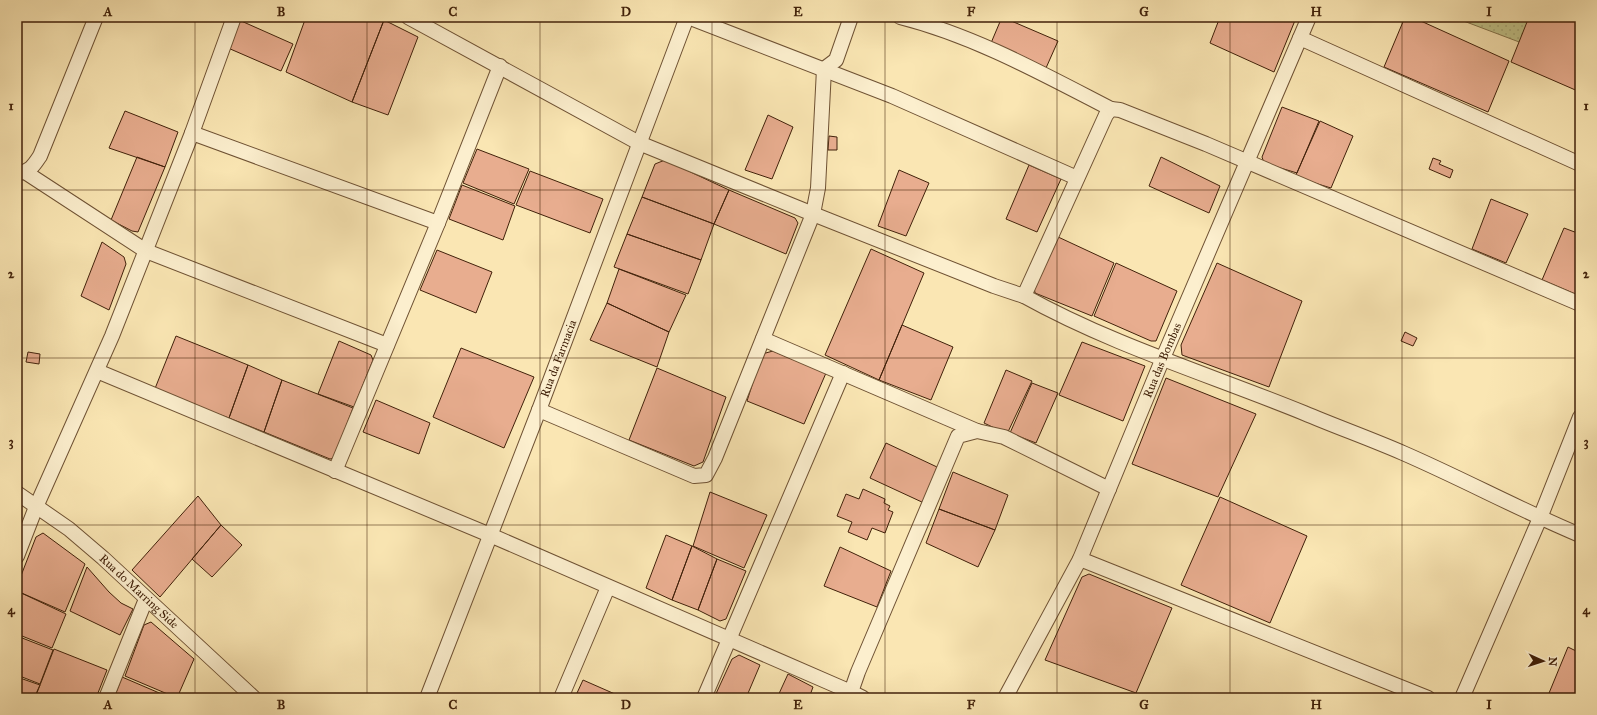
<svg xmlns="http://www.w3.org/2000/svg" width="1597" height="715" viewBox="0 0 1597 715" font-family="'IM FELL Great Primer',serif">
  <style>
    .park { fill: url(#park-dots); stroke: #82724a }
    .building { fill: #e8ad8f; stroke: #41210a }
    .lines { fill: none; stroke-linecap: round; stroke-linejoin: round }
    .street-casing { stroke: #6f5234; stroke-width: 16 }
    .street { stroke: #fcefce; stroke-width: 14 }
    .grid { fill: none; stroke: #41210a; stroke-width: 1; stroke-opacity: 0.55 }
    .labels { text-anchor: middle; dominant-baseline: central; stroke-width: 4; stroke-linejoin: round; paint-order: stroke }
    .street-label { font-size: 12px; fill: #41210a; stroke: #fcefce }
    .neatline { fill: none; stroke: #41210a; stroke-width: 1.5 }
    .grid-label { font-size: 13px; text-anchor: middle; font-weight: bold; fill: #41210a }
  </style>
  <defs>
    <pattern id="park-dots" width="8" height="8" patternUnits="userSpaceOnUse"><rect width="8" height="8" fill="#c2c48a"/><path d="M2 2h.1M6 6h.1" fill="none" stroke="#a8a876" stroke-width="1.8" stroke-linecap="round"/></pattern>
  </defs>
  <rect width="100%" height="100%" fill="#fae6b3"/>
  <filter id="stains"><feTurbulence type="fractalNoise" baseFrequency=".005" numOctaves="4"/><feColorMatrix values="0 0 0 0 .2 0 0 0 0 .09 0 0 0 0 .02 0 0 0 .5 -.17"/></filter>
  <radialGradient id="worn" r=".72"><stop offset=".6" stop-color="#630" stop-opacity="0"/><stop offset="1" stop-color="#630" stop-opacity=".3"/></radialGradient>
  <path class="park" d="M1453 17H1580V65Z"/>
  <path class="building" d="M306 17H378L384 20 352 102 286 72Z
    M1002 17 1058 41 1046 68 991 43Z
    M1220 17 1296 18 1274 72 1210 43Z
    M1405 17H1412L1509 61 1488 112 1384 67Z
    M1529 17H1566L1580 23V92L1511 62Z
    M239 20 293 44 281 71 228 48Z
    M384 20 418 37 388 115 352 102Z
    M1282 107 1319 121 1297 173 1264 163 1262 157Z
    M125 111 178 132 165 167 109 148Z
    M768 115 793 127 772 179 745 170Z
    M1320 121 1353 136 1331 188 1295 177Z
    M829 136 837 137V150H828Z
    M477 149 529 169 514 204 463 183Z
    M137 157 165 167 138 232 132 231 111 220Z
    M1161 157 1220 186 1209 213 1149 186Z
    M1433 158 1441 161 1439 164 1453 170 1450 178 1429 169Z
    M665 160 729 190 714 224 642 197 655 164Z
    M1029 165 1061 179 1037 232 1006 219Z
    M899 170 929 183 906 236 878 226Z
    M530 171 603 199 590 233 516 205Z
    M462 185 515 206 503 240 449 219Z
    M729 190 795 218 798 223 786 254 714 224Z
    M642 197 714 224 701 260 627 234Z
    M1491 199 1528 214 1506 263 1472 249Z
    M1564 228 1580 234V296L1542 280Z
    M627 234 701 260 688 294 614 267Z
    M1056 236 1114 263 1092 316 1035 293 1034 287Z
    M102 242 124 257 126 264 109 310 81 296Z
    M871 249 924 273 879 380 825 355Z
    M437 250 492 272 476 313 420 290Z
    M1116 263 1177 291 1156 341H1151L1094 316Z
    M1217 263 1302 301 1269 387 1182 355 1181 345Z
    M619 269 686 295 669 332 607 303Z
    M607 303 669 332 657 367 590 340Z
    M902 325 953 347 931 400 879 380Z
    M1405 332 1417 338 1413 346 1401 341Z
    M176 336 248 365 229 418 154 391Z
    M339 341 371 355 373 360 354 407 318 394Z
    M1082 342 1145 366 1123 421 1059 395Z
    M461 348 534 377 504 448 433 417Z
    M773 351 826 373 804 424 747 401 762 354Z
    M28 352 40 354 39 364 26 362Z
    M248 365 282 380 264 432 229 418Z
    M657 368 726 397 703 462 694 466 629 440Z
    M1006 370 1032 381 1007 434 984 423Z
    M1166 378 1256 414 1218 497 1132 464Z
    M282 380 353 408 334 458 330 459 264 432Z
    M1032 383 1058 393 1036 443 1010 433Z
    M376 400 430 423 419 454 363 432Z
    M886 443 937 467 924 503 870 478Z
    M953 472 1008 495 995 530 939 509Z
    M863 489 885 499 884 503 890 506 888 510 893 512 885 533 872 528 867 540 848 532 852 522 837 516 846 494 859 499Z
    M710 492 767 515 744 568 693 546Z
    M198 496 221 525 160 597 132 570Z
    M1220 497 1307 536 1270 623 1181 585Z
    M939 509 995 530 978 567 926 543Z
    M221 525 242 545 212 577 192 559Z
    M43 533 85 564 65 612 17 591V586L36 537Z
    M666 535 692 546 672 600 646 588Z
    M692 546 717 559 698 610 672 600Z
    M840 547 891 571 877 607 824 586Z
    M717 559 746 571 726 619 720 621 698 610Z
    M87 567 109 592 121 603 133 609 120 635 70 611Z
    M1089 574 1172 608 1136 693 1045 660 1082 577Z
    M17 591 66 614 52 648 17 634Z
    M151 622 194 659 177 698 125 676 144 625Z
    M17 636 53 650 40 684 17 675Z
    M1568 647 1580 653V698H1547Z
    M54 649 107 670 96 698H35Z
    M739 655 760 665 746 698H714L732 659Z
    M788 674 813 687 809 698H777Z
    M17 677 40 685 34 698H17Z
    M122 677 171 698H114Z
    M583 680 624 698H578L579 695 577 693Z"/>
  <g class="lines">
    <defs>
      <g id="street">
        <path d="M408 17 639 143 813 214 715 458 706 475 694 476 539 410"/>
        <path d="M688 17 892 96 1077 178"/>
        <path d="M851 17 836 60 824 69 818 188 813 214 994 286 1024 296"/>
        <path d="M900 17C975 36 1043 74 1111 109"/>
        <path d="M1300 38 1580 164"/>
        <path d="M192 133 438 223"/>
        <path d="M25 172 146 251 387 345"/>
        <path d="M18 173C30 172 34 165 40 156L96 17"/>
        <path d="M1580 304 1206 144 1120 110 1111 109 1106 115 1024 296C1112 345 1211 375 1304 413 1337 427 1371 439 1403 453 1463 479 1520 510 1580 535"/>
        <path d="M763 339 977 431"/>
        <path d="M97 371 490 535 851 692"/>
        <path d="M335 471 438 223 500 66"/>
        <path id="s1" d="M17 493 69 529 103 558 254 698"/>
        <path d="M17 556 36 507 112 336 192 133 234 17"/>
        <path d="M1080 559 1428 698"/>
        <path d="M106 698 146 599"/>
        <path id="s2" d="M427 698 539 410 687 17"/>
        <path d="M561 698 608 587"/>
        <path d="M704 698 843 373"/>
        <path d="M863 698 851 692 858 672 958 436 977 431 1004 437 1109 489"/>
        <path id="s3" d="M1005 698 1080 559 1163 358 1309 17"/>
        <path d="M1462 698 1540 518 1580 417"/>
      </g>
    </defs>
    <use href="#street" class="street-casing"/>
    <use href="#street" class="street"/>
  </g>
  <path class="grid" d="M195 17V698M367 17V698M540 17V698M712 17V698M885 17V698M1057 17V698M1230 17V698M1402 17V698M17 190H1580M17 358H1580M17 525H1580"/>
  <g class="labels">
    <g class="street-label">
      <text stroke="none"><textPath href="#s2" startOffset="364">Rua da Farmacia</textPath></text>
      <text stroke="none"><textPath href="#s3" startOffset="373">Rua das Bombas</textPath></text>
      <text stroke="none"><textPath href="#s1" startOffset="157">Rua do Marring Side</textPath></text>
    </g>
  </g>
  <rect width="1597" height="715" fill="none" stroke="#fae6b3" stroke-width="44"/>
  <g transform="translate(1543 661) rotate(93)" stroke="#fcefce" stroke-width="3" paint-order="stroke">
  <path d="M0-3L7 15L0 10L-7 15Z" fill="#41210a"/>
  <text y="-6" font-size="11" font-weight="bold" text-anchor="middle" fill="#41210a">N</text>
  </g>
  <rect x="22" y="22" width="1553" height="671" class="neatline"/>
  <g class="grid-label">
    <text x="108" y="16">A</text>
    <text x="281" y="16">B</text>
    <text x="453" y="16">C</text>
    <text x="626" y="16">D</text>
    <text x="798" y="16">E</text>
    <text x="971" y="16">F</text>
    <text x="1144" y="16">G</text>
    <text x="1316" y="16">H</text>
    <text x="1489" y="16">I</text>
    <text x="11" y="110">1</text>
    <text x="1586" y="110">1</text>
    <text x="11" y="278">2</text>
    <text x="1586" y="278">2</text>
    <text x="11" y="446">3</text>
    <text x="1586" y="446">3</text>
    <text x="11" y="614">4</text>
    <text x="1586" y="614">4</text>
    <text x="108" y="709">A</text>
    <text x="281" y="709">B</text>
    <text x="453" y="709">C</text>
    <text x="626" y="709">D</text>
    <text x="798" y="709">E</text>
    <text x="971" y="709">F</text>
    <text x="1144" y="709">G</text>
    <text x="1316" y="709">H</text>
    <text x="1489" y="709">I</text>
  </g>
  <rect width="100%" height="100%" filter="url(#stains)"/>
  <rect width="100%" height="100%" fill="url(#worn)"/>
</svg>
